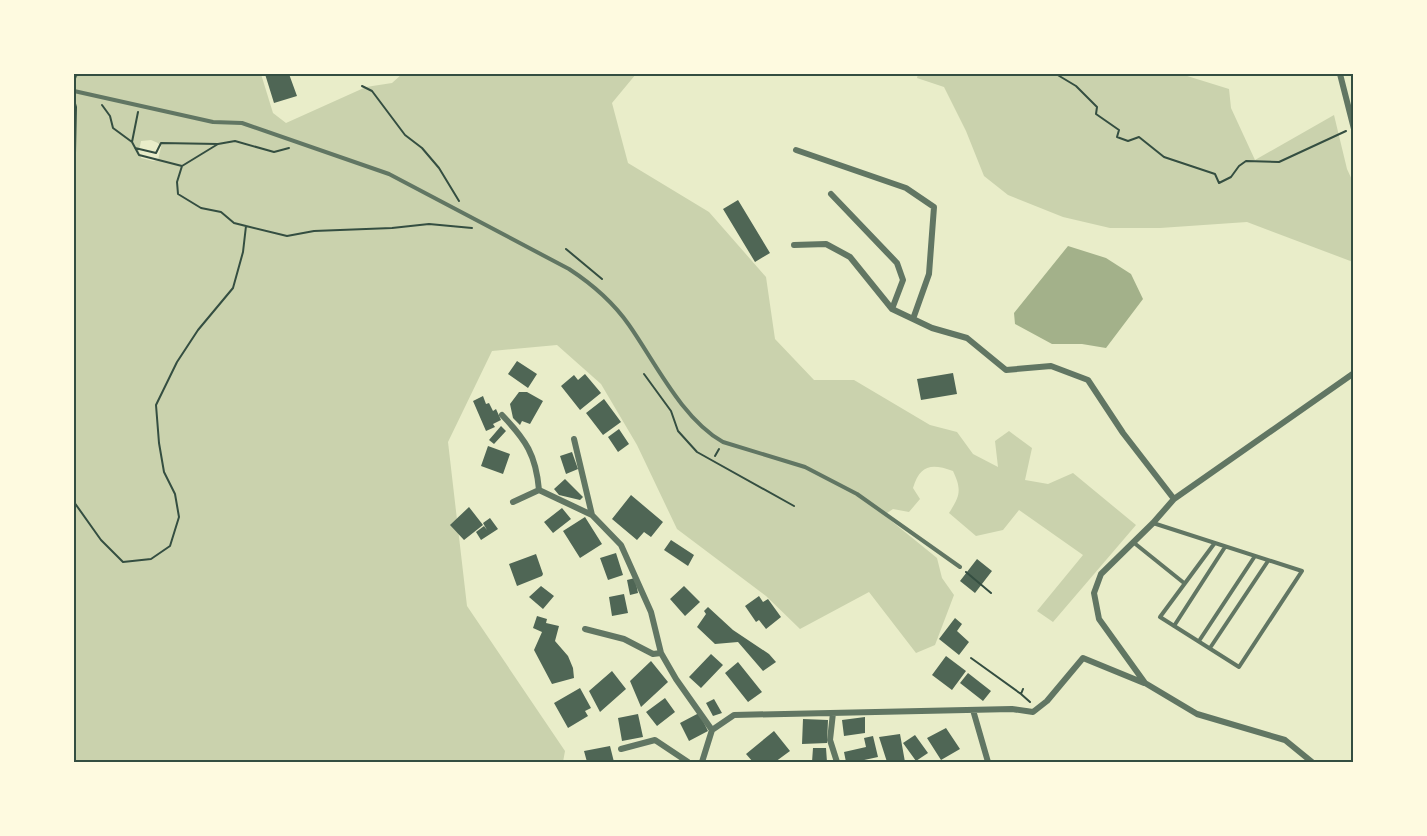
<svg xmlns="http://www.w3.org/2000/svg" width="1427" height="836" viewBox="0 0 1427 836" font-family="'Titillium Web',sans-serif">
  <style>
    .green { fill: #cad2ad; fill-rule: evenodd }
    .water { fill: #a3b18a }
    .building { fill: #4f6655 }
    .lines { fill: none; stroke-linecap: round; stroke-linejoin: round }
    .path { stroke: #344e41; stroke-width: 2 }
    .service { stroke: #617663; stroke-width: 4 }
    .minor { stroke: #617663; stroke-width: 6 }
    .neatline { fill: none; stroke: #344e41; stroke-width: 2 }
  </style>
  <rect width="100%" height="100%" fill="#e9edc9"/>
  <path class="green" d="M74 74H186L192 76 198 74H261L273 113 286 123 366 87 392 83 402 74H636L612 103 628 163 709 212 766 277 775 339 814 380H854L930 425 957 432 973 454 998 467 995 441 1009 431 1032 448 1025 480 1048 484 1073 473 1136 525 1053 622 1037 611 1083 555 1019 510 1003 530 976 536 949 513C960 496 962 490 953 471 931 463 920 465 913 488L920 499 909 512 893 509 884 515 937 558 942 578 954 595 935 645 916 653 869 592 800 629 766 596 677 529 637 445 601 384 557 345 492 351 448 442 467 606 565 751 563 762H74ZM151 140 158 143 161 147 158 160 153 161 141 158 139 151 141 141Z
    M918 74H1185L1184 75 1229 89 1231 108 1255 160 1334 115 1347 169 1353 182V262L1247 222 1160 228H1110L1063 217 1008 195 984 176 966 131 944 87 917 78Z"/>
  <path class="water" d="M1068 246 1106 258 1131 274 1143 299 1106 348 1082 344H1052L1015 324 1014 313Z"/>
  <path class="building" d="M265 74H289L297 96 274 103Z
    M738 200 770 253 755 262 723 209Z
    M517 361 537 374 528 388 508 374Z
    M953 373 957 394 921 400 917 379Z
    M585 374 601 393 580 410 561 386 574 375 578 380Z
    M519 392H527L543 401 530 424 522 421 520 425 513 418 510 404Z
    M483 396 486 404 489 403 493 411 496 409 501 420 493 424 495 427 486 431 473 401Z
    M604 399 621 422 603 435 586 413Z
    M501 426 506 431 494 444 489 440Z
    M619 429 629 444 618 452 608 437Z
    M488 446 510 454 503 474 481 466Z
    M572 452 578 469 566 474 560 456Z
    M565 479 583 497 580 500 559 495 554 489Z
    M631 495 663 522 651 537 644 532 637 540 612 519Z
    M469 507 483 525 464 540 450 525Z
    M562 508 571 519 553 533 544 522Z
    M585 517 602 544 580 558 563 531Z
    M490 518 498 529 481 540 476 532 484 526 487 530 483 523Z
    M671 540 694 555 688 566 664 550Z
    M616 553 623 575 608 580 600 558Z
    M536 554 543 574 542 576 517 586 509 564Z
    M977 559 992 571 975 593 960 581Z
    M635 578 638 593 630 595 627 580Z
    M541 586 554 596 543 609 529 597Z
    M684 586 700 602 685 616 670 599Z
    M624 594 628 613 612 616 609 597Z
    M759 596 763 602 768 599 781 617 766 629 759 620 756 622 745 606Z
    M708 607 733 630 769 654 776 662 763 671 738 642 715 644 697 627 706 614 704 611Z
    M537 616 547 619 546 623 559 626 555 641 568 656 573 668 574 678 552 684 534 650 542 632 533 628Z
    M955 618 962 624 957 631 969 642 959 655 939 639Z
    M711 654 723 665 701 688 689 677Z
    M946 656 966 671 952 690 932 675Z
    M651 661 668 682 641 707 630 681Z
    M738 662 762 692 748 702 725 673Z
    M612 671 626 689 600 712 589 691Z
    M968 673 991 691 983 701 960 683Z
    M580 688 591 708 585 711 588 716 568 728 554 703Z
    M665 698 675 712 657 726 646 712Z
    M714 699 722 713 713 716 706 703Z
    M699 713 708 731 689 741 680 723Z
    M638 714 643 737 622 741 618 718Z
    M865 717V733L844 736 842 720Z
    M803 719 828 720 827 743 802 744Z
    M946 728 960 749 941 760 927 738Z
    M774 731 790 751 775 762H753L746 754Z
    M900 734 905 762H887L879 737Z
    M915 735 928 753 916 761 903 743Z
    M873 736 878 757 855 762H846L844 752 866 747 864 738Z
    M610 746 614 762H587L584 751Z
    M813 748H826L827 762H812Z"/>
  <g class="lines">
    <path class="path" d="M1056 74 1076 86 1097 107 1096 114 1119 130 1117 137 1128 141 1139 137 1164 157 1215 174 1219 183 1231 177 1239 166 1246 161 1279 162 1346 131
      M362 86 372 91 405 135 422 148 439 168 459 201
      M102 105 110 116 113 128 132 142 139 155 182 166 177 182 178 194 201 208 221 212 234 223 246 226
      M132 142 138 112
      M135 148 156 153 161 143 218 144 235 141 274 152 289 148
      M74 153H75L76 107 74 100
      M182 166 218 144
      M566 249 602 279
      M644 374 671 411 678 431 697 452 794 506
      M715 456 719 449
      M74 502 101 540 123 562 151 559 170 546 179 517 175 494 164 472 159 443 156 405 177 362 198 330 233 288 243 252 246 226 287 236 314 231 392 228 429 224 472 228
      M966 572 991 593
      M971 658 1021 694
      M1023 689 1021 694 1030 702"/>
    <path class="service" d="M74 78 76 74
      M74 91 213 122 242 123 389 174 569 269C592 284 613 302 629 325 655 362 682 419 723 442L805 467 857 494 960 567
      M1153 523 1302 571 1239 667 1160 617 1214 544
      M1133 542 1184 583
      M1174 626 1225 547
      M1199 641 1255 556
      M1210 648 1268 561"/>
    <path class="minor" d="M1340 74 1354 129
      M796 150 906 188 934 207 929 274 913 319
      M831 194 897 263 903 280 892 309
      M794 245 826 244 850 257 892 309 932 328 967 338 1006 370 1051 366 1088 380 1123 433 1174 499
      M502 415C526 440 536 455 539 490L592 515 621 545 651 612 661 653 676 679 712 730
      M574 439 592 515
      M513 502 539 490
      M585 629 624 639 653 654 661 653
      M973 710 988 762
      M833 713 830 740 837 762
      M621 749 655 740 688 762
      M702 762 712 730 734 715 1012 709 1033 712 1047 701 1083 658 1144 683
      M1312 762 1285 740 1197 714 1145 683 1099 619 1094 593 1101 574 1153 523 1174 499 1354 373"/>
  </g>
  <rect width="1427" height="836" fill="none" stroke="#fefae0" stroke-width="150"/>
  <rect x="75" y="75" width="1277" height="686" class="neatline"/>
</svg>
